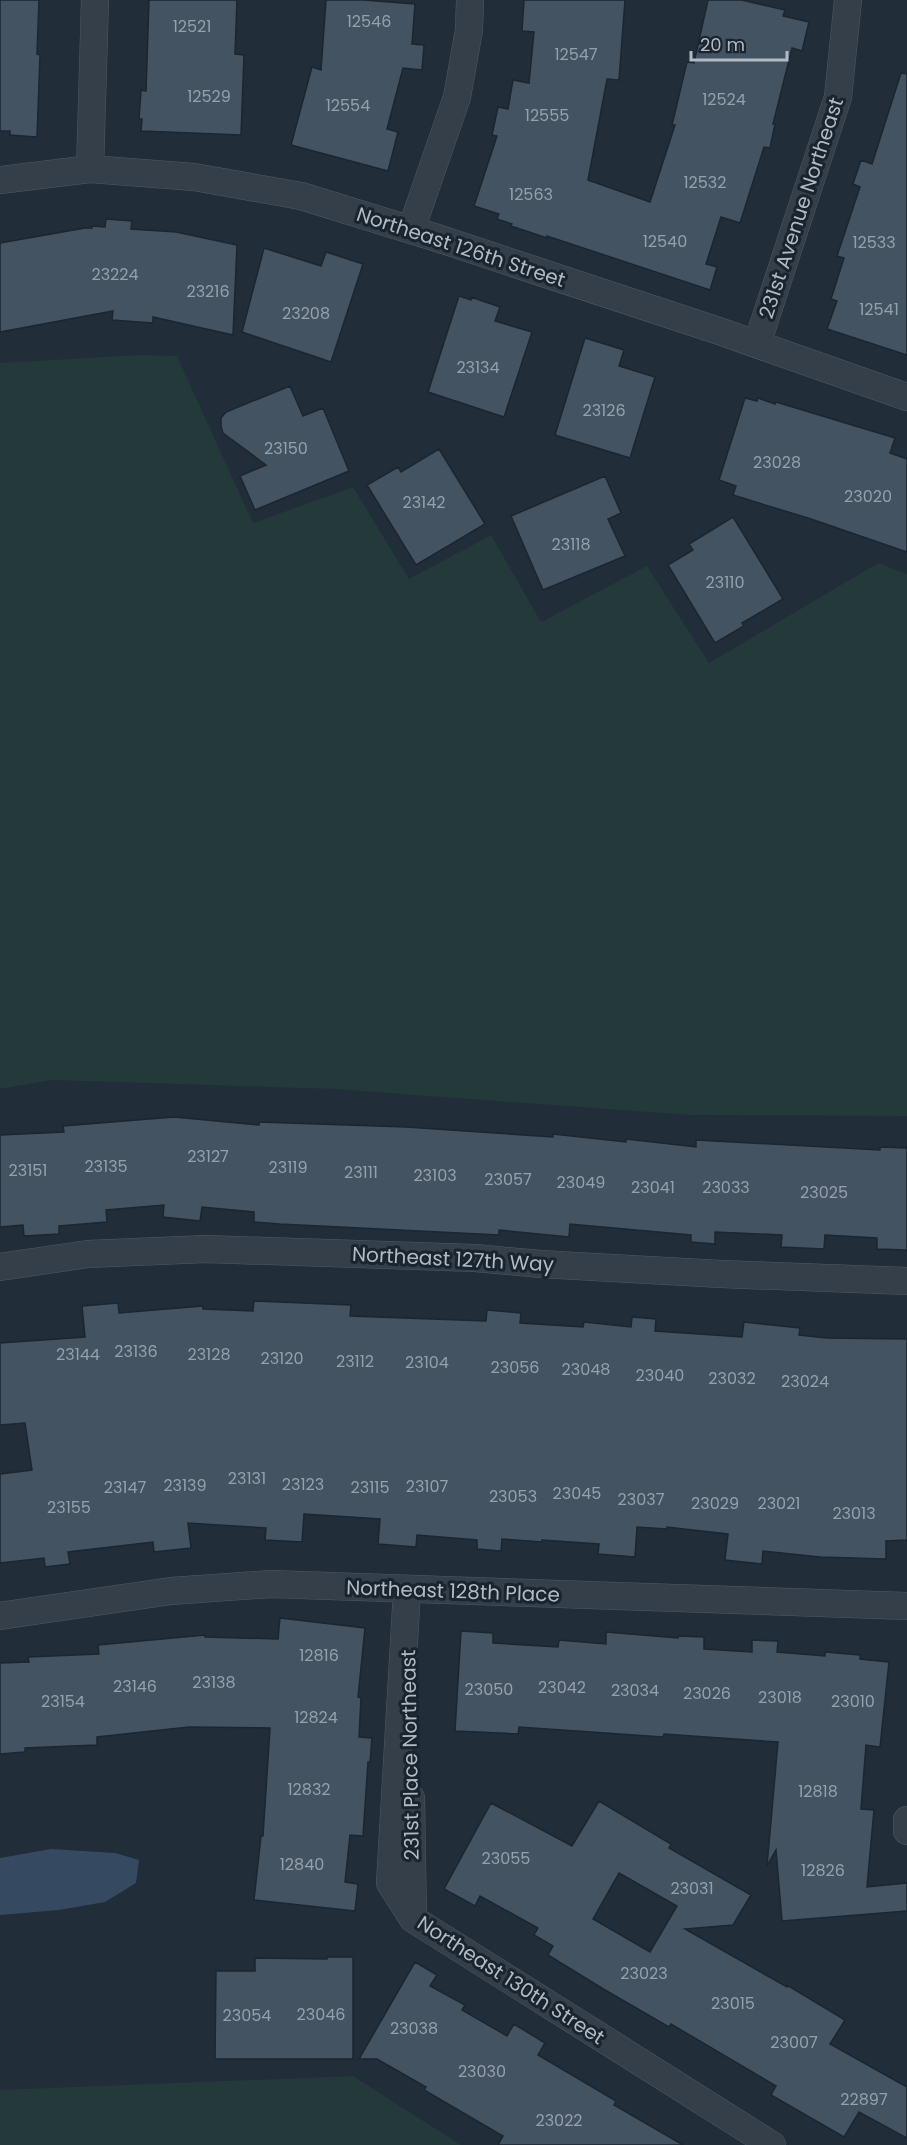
<svg xmlns="http://www.w3.org/2000/svg" width="907" height="2145" viewBox="0 0 907 2145" font-family="Poppins,sans-serif">
  <style>
    .green { fill: #23393a }
    .water { fill: #354a61 }
    .building { fill: #445361; stroke: #1c2630; stroke-width: 1.5; fill-rule: evenodd }
    .lines { fill: none; stroke-linecap: round; stroke-linejoin: round }
    .street-casing { stroke: #505a64; stroke-width: 28 }
    .street { stroke: #353f4a; stroke-width: 27 }
    .labels { text-anchor: middle; dominant-baseline: central; stroke-width: 6; stroke-linejoin: round; paint-order: stroke }
    .number-label { font-size: 16px; fill: #95a0ad }
    .street-label { font-size: 20px; fill: #b0bac6; stroke: #1a242e }
  </style>
  <rect width="100%" height="100%" fill="#212d39"/>
  <path class="green" d="M138 355 177 356 253 523 353 487 409 579 491 535 541 622 647 566 709 663 878 563 907 574V1116L689 1115 334 1089 52 1080 0 1089V363Z
    M353 2076 461 2145H0V2090Z"/>
  <path class="water" d="M51 1849 115 1853 139 1860 136 1883 105 1902 59 1910 0 1915V1858Z"/>
  <path class="building" d="M0 0H39L37 54 40 55 37 137 10 135V131H0Z
    M149 0H237L235 54 244 55 241 135 141 131 142 119H139L141 90 146 91Z
    M326 0H363L415 4 412 44 424 45 422 70 403 68 387 129 398 132 388 171 291 145 312 67 321 70Z
    M524 0H625L619 80 607 79 588 180 650 202 675 125H672L687 62 694 63 708 0H742L785 10 783 16 809 22 802 51 792 48 773 124H775L770 148 764 147 740 223 721 217 706 264 717 267 710 290 547 236V238L511 226 512 224 497 219 499 214 474 206 497 136 492 135 498 107 508 109 513 80 529 83 534 32 522 31Z
    M901 73 907 74V355L827 329 837 301 831 299 844 258 837 256 860 187 853 184 861 160 872 164Z
    M106 219 132 221 131 229 176 232 237 245 233 335 153 317V323L112 320 113 311 0 332V243L85 228H92V226L105 227Z
    M264 248 321 266 326 252 363 264 331 362 242 332Z
    M459 296 471 300V297L500 307 495 321 532 332 504 417 428 392Z
    M585 338 624 350 619 366 655 377 630 458 555 435Z
    M290 386 303 416 323 408 349 471 255 510 240 476 266 465 223 433 221 426V418L226 412Z
    M745 398 757 401 758 398 775 404 776 402 895 438 890 453 907 459V552L811 519 733 495 736 486 719 480Z
    M439 449 485 524 416 565 367 485 398 467 401 472Z
    M605 476 621 513 608 519 625 556 543 590 511 516Z
    M733 517 783 599 742 623 744 626 715 643 668 565 693 550 689 544Z
    M174 1117 259 1125V1122L406 1127 553 1137V1134L626 1142V1139L696 1147V1140L880 1150V1147L907 1148V1250L877 1249V1238L825 1235 824 1249 781 1247 782 1235 715 1232V1244L691 1242V1235L570 1224 569 1237 499 1230V1235L280 1224 254 1222V1212L202 1207 200 1221 163 1217 164 1205 106 1210 107 1222 59 1226V1234L24 1236 23 1225 0 1227V1135L64 1132 63 1126Z
    M254 1301 351 1305 350 1316 486 1321 487 1310 521 1313 520 1323 583 1327 584 1322 631 1327 632 1317 656 1319 655 1331 742 1337 744 1322 800 1328 799 1335 827 1338 907 1339V1540L886 1541V1559L820 1557 763 1551 762 1564 725 1560 728 1534 667 1527V1529L637 1527 635 1557 598 1554 599 1544 542 1540V1542L502 1539 501 1551 477 1549V1540L417 1535 416 1547 378 1544 380 1519 304 1514 302 1542 265 1540 266 1528 188 1523 191 1548 154 1552 153 1542 68 1552 70 1564 45 1567 44 1558 0 1563V1474L32 1470 25 1423 0 1425V1343L85 1337 82 1306 118 1303 119 1313 203 1306V1309L253 1311Z
    M280 1618 365 1628 358 1697 361 1698 359 1737 372 1738 370 1762H368L363 1836 350 1835 345 1882 358 1884 355 1911 254 1900 261 1836H263L270 1728 189 1727 97 1737V1745L25 1748V1752L0 1754V1663L29 1662 28 1657 99 1654 98 1645 205 1635V1637L278 1639Z
    M461 1631 493 1633V1643L558 1647 559 1640 606 1644V1632L678 1638V1636L704 1637V1649L752 1652V1640L778 1641 777 1652 825 1656V1652L860 1655V1659L889 1662 880 1747 866 1745 861 1809 874 1810 867 1887 907 1883V1911L782 1921 776 1850 767 1866 778 1742 664 1734 663 1737 519 1727 518 1734 455 1731Z
    M599 1801 671 1844 669 1848 751 1895 733 1925 685 1929 787 1987V1985L845 2020 830 2044 907 2087V2138L859 2112 844 2137 771 2095 776 2086 671 2024 669 2027 605 1990 548 1955 553 1946 534 1935 538 1928 480 1896 475 1906 444 1889 491 1803 572 1846ZM619 1873 677 1906 650 1952 593 1919Z
    M327 1957H353V2059H215L216 1971H255V1958L327 1959Z
    M415 1962 437 1975 430 1986 465 2005 462 2010 507 2036 514 2024 545 2043 538 2055 616 2101 614 2105 683 2145H498L503 2136 424 2090 426 2087 377 2059H359Z"/>
  <g class="lines">
    <defs>
      <path id="street" d="M90 169 95 0
        M0 180 90 169 194 177 301 196 434 237 719 331 907 397
        M411 230 457 97 469 30 470 0
        M757 344 838 97 848 0
        M0 1267 88 1254 206 1249 475 1258 540 1264 721 1274 907 1281
        M407 1590 390 1883 413 1919 772 2145
        M0 1616 171 1591 271 1584 907 1606
        M411 1798 413 1919
        M907 1820V1831"/>
    </defs>
    <use href="#street" class="street-casing"/>
    <use href="#street" class="street"/>
  </g>
  <g class="labels">
    <g class="number-label">
      <text x="369" y="21">12546</text>
      <text x="192" y="26">12521</text>
      <text x="576" y="54">12547</text>
      <text x="209" y="96">12529</text>
      <text x="724" y="99">12524</text>
      <text x="348" y="105">12554</text>
      <text x="547" y="115">12555</text>
      <text x="705" y="182">12532</text>
      <text x="531" y="194">12563</text>
      <text x="665" y="241">12540</text>
      <text x="874" y="242">12533</text>
      <text x="115" y="274">23224</text>
      <text x="208" y="291">23216</text>
      <text x="879" y="309">12541</text>
      <text x="306" y="313">23208</text>
      <text x="478" y="367">23134</text>
      <text x="604" y="410">23126</text>
      <text x="286" y="448">23150</text>
      <text x="777" y="462">23028</text>
      <text x="868" y="496">23020</text>
      <text x="424" y="502">23142</text>
      <text x="571" y="544">23118</text>
      <text x="725" y="582">23110</text>
      <text x="208" y="1156">23127</text>
      <text x="106" y="1166">23135</text>
      <text x="288" y="1167">23119</text>
      <text x="28" y="1170">23151</text>
      <text x="361" y="1172">23111</text>
      <text x="435" y="1175">23103</text>
      <text x="508" y="1179">23057</text>
      <text x="581" y="1182">23049</text>
      <text x="653" y="1187">23041</text>
      <text x="726" y="1187">23033</text>
      <text x="824" y="1192">23025</text>
      <text x="136" y="1351">23136</text>
      <text x="78" y="1354">23144</text>
      <text x="209" y="1354">23128</text>
      <text x="282" y="1358">23120</text>
      <text x="355" y="1361">23112</text>
      <text x="427" y="1362">23104</text>
      <text x="515" y="1367">23056</text>
      <text x="586" y="1369">23048</text>
      <text x="660" y="1375">23040</text>
      <text x="732" y="1378">23032</text>
      <text x="805" y="1381">23024</text>
      <text x="247" y="1478">23131</text>
      <text x="303" y="1484">23123</text>
      <text x="185" y="1485">23139</text>
      <text x="427" y="1486">23107</text>
      <text x="125" y="1487">23147</text>
      <text x="370" y="1487">23115</text>
      <text x="577" y="1493">23045</text>
      <text x="513" y="1496">23053</text>
      <text x="641" y="1499">23037</text>
      <text x="715" y="1503">23029</text>
      <text x="779" y="1503">23021</text>
      <text x="69" y="1507">23155</text>
      <text x="854" y="1513">23013</text>
      <text x="319" y="1655">12816</text>
      <text x="214" y="1682">23138</text>
      <text x="135" y="1686">23146</text>
      <text x="562" y="1687">23042</text>
      <text x="489" y="1689">23050</text>
      <text x="635" y="1690">23034</text>
      <text x="707" y="1693">23026</text>
      <text x="780" y="1697">23018</text>
      <text x="63" y="1701">23154</text>
      <text x="853" y="1701">23010</text>
      <text x="316" y="1717">12824</text>
      <text x="309" y="1789">12832</text>
      <text x="818" y="1791">12818</text>
      <text x="506" y="1858">23055</text>
      <text x="302" y="1864">12840</text>
      <text x="823" y="1870">12826</text>
      <text x="692" y="1888">23031</text>
      <text x="644" y="1973">23023</text>
      <text x="733" y="2003">23015</text>
      <text x="321" y="2014">23046</text>
      <text x="247" y="2015">23054</text>
      <text x="414" y="2028">23038</text>
      <text x="794" y="2042">23007</text>
      <text x="482" y="2071">23030</text>
      <text x="864" y="2099">22897</text>
      <text x="559" y="2120">23022</text>
    </g>
    <g class="street-label">
      <text transform="translate(801 208) rotate(-72)">231st Avenue Northeast</text>
      <text transform="translate(461 247) rotate(18)">Northeast 126th Street</text>
      <text transform="translate(453 1259) rotate(3)">Northeast 127th Way</text>
      <text transform="translate(453 1591) rotate(2)">Northeast 128th Place</text>
      <text transform="translate(410 1755) rotate(-91)">231st Place Northeast</text>
      <text transform="translate(511 1980) rotate(33)">Northeast 130th Street</text>
    </g>
  </g>
  <path d="M691 51v9h96v-9" fill="none" stroke="#b0bac6" stroke-width="3"/>
  <text x="700" y="51" font-size="18" fill="#b0bac6" stroke="#1a242e" stroke-width="4.5" paint-order="stroke">20 m</text>
</svg>
